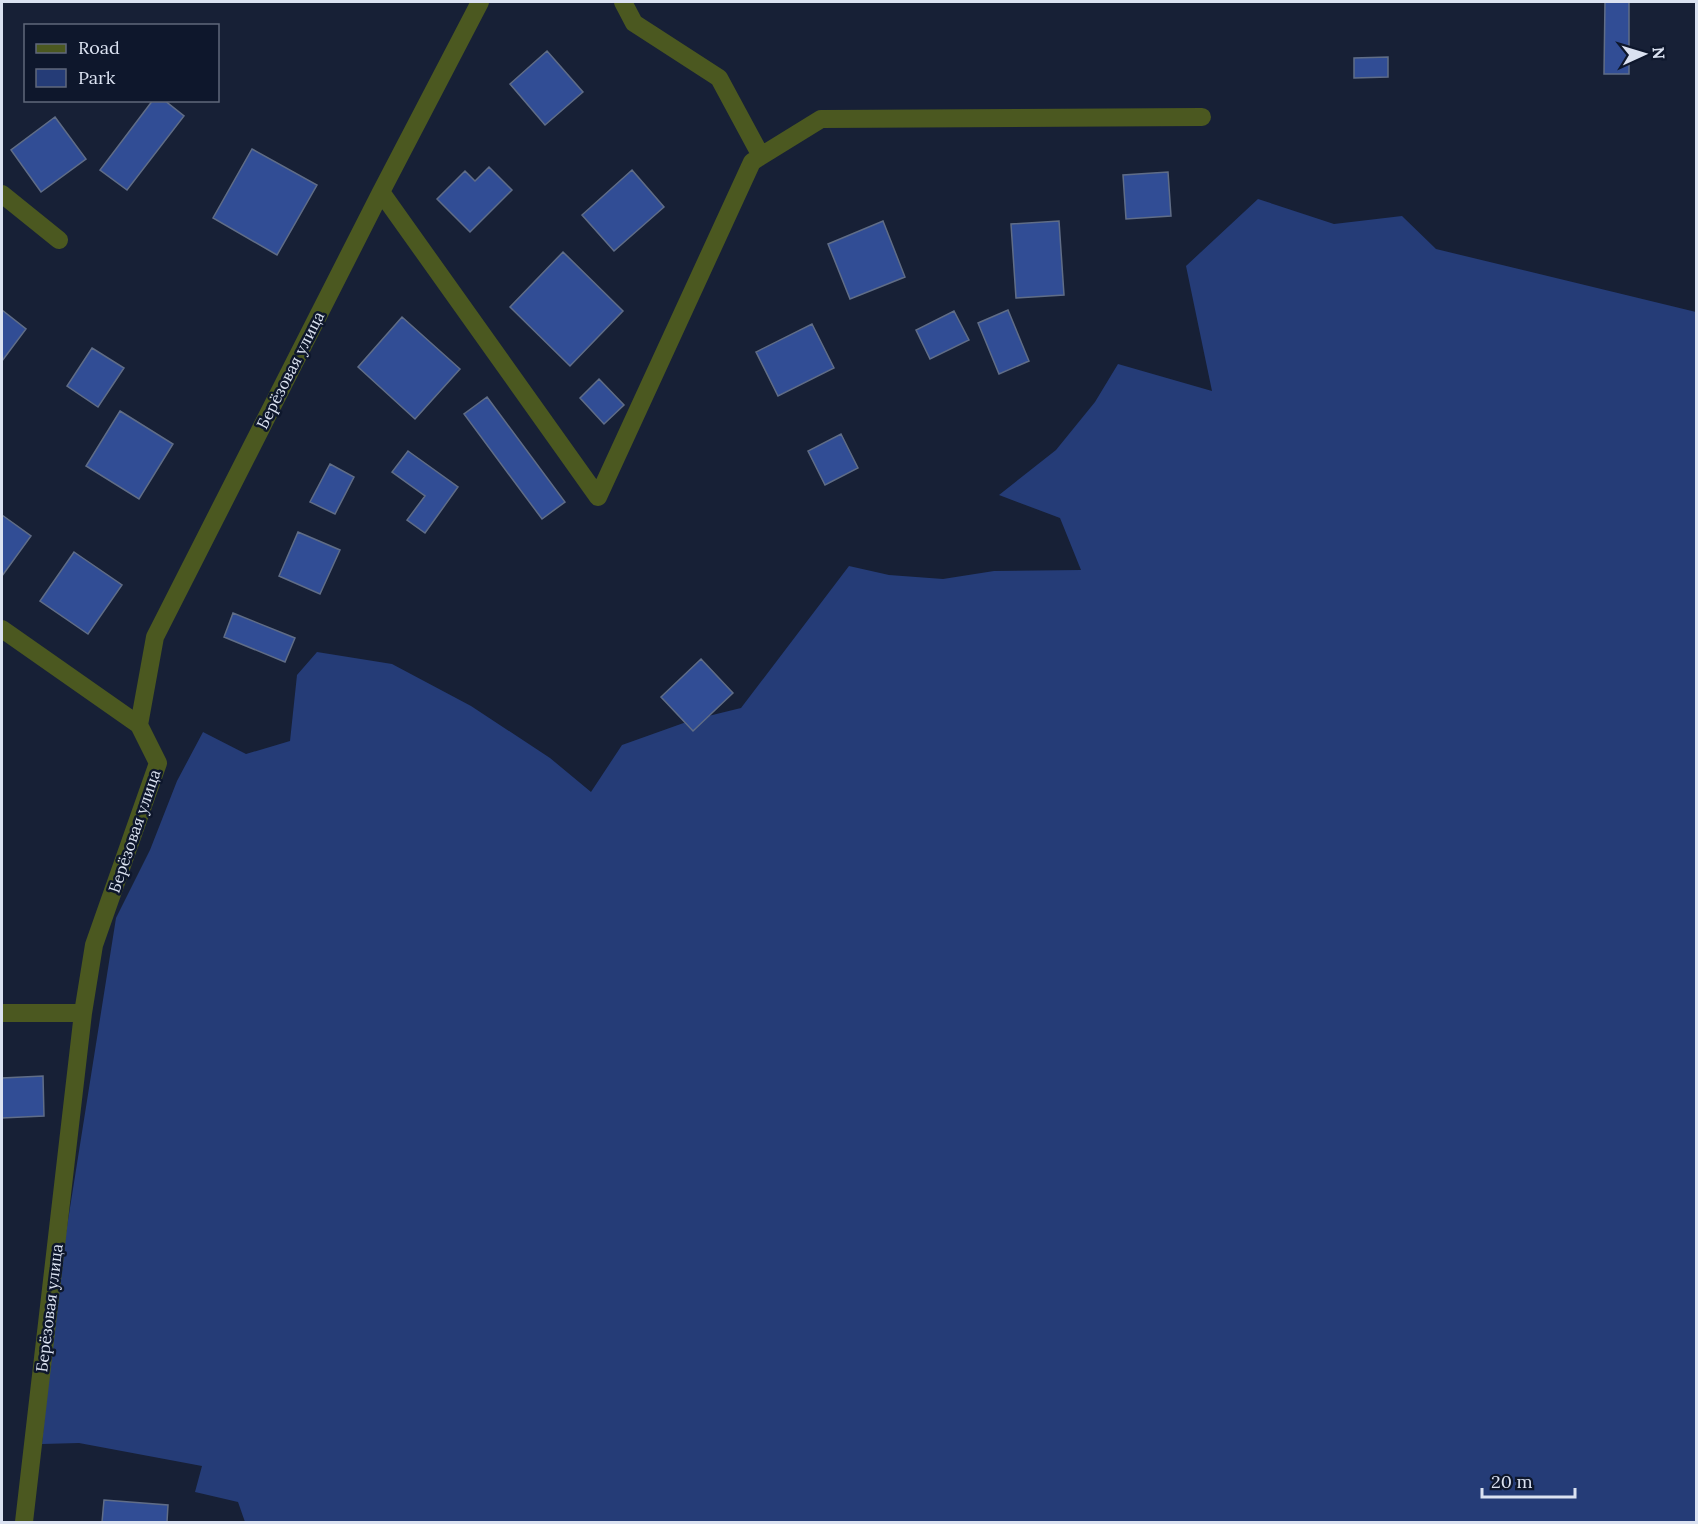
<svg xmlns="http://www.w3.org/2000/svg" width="1698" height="1524" viewBox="0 0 1698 1524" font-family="Lora,serif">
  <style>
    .green { fill: #253c77 }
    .building { fill: #314d95; stroke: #606d87; stroke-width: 1.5 }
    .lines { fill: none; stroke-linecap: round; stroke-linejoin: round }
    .minor { stroke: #4b5820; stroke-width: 18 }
    .labels { text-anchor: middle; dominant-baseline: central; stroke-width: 5; stroke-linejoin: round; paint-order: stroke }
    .street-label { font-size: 16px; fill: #dbe2f1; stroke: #0e172c }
  </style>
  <rect width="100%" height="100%" fill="#172036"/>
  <path class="green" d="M1258 199 1334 224 1402 216 1436 249 1696 312V1522H245L238 1502 195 1492 202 1466 79 1443 42 1444 56 1296 116 918 150 850 177 781 203 732 246 754 290 741 297 675 317 652 392 664 471 706 550 758 591 792 622 745 692 720 741 708 849 566 889 575 943 579 994 571 1081 570 1060 518 999 495 1056 450 1095 402 1118 364 1212 391 1186 266Z"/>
  <path class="building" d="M1605 2H1629V74H1604Z
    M547 51 583 92 545 125 510 84Z
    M1388 57V77L1354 78V58Z
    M153 100H164L184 116 127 190 100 170Z
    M55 117 86 159 41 192 11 150Z
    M252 149 317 185 277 255 213 218Z
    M489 167 512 190 470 232 437 199 465 171 475 181Z
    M632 170 664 207 614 251 582 215Z
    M1168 172 1171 216 1126 219 1123 175Z
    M883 221 905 277 850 299 828 244Z
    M1059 221 1064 295 1016 298 1011 224Z
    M563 252 623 311 570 366 510 307Z
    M2 310 26 329 2 361Z
    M1008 310 1029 361 999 374 978 323Z
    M954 311 969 340 930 359 916 330Z
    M402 317 460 369 415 419 358 367Z
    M812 324 834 368 778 396 756 352Z
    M92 348 124 368 98 407 67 386Z
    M599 379 624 405 604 424 580 398Z
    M487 397 565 502 542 519 464 414Z
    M120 411 173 444 139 499 86 466Z
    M841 434 858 468 825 485 808 451Z
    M408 451 458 487 425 533 407 520 425 496 392 472Z
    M330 464 354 477 335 514 310 502Z
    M2 515 31 536 2 576Z
    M298 532 340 550 320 594 279 576Z
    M74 552 122 585 88 634 40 601Z
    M233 613 295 638 285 662 224 637Z
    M701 659 733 693 693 731 661 697Z
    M43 1076 44 1116 2 1118V1078Z
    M104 1500 168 1505 167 1522H102Z"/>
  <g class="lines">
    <path class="minor" d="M623 2 634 23 719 78 761 156
      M381 192 598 497 752 162 761 156 821 119 1202 117
      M2 194 59 240
      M2 629 139 725
      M2 1013H83
      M24 1522 83 1013 94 945 158 763 139 725 155 637 381 192 480 2"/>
  </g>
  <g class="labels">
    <g class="street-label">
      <text transform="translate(290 370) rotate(-63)">Берёзовая улица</text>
      <text transform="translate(134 831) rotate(-71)">Берёзовая улица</text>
      <text transform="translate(49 1308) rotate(-83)">Берёзовая улица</text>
    </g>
  </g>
  <rect width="1698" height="1524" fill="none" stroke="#dbe2f1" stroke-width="6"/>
  <rect x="24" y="24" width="195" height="78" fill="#0e172c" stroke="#60687b" stroke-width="1.5"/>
  <rect x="36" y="44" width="30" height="9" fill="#4b5820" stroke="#60687b" stroke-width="1.5"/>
  <text x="78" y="54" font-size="18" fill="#dbe2f1">Road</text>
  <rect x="36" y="69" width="30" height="18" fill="#253c77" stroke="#60687b" stroke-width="1.5"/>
  <text x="78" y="84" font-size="18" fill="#dbe2f1">Park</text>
  <g transform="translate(1644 54) rotate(86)" stroke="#0e172c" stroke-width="4.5" paint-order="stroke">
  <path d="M0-4.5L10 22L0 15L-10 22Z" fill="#dbe2f1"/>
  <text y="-9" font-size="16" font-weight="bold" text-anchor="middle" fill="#dbe2f1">N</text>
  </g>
  <path d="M1482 1488v9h93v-9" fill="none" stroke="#dbe2f1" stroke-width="3"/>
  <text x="1491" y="1488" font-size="18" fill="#dbe2f1" stroke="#0e172c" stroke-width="4.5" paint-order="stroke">20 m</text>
</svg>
